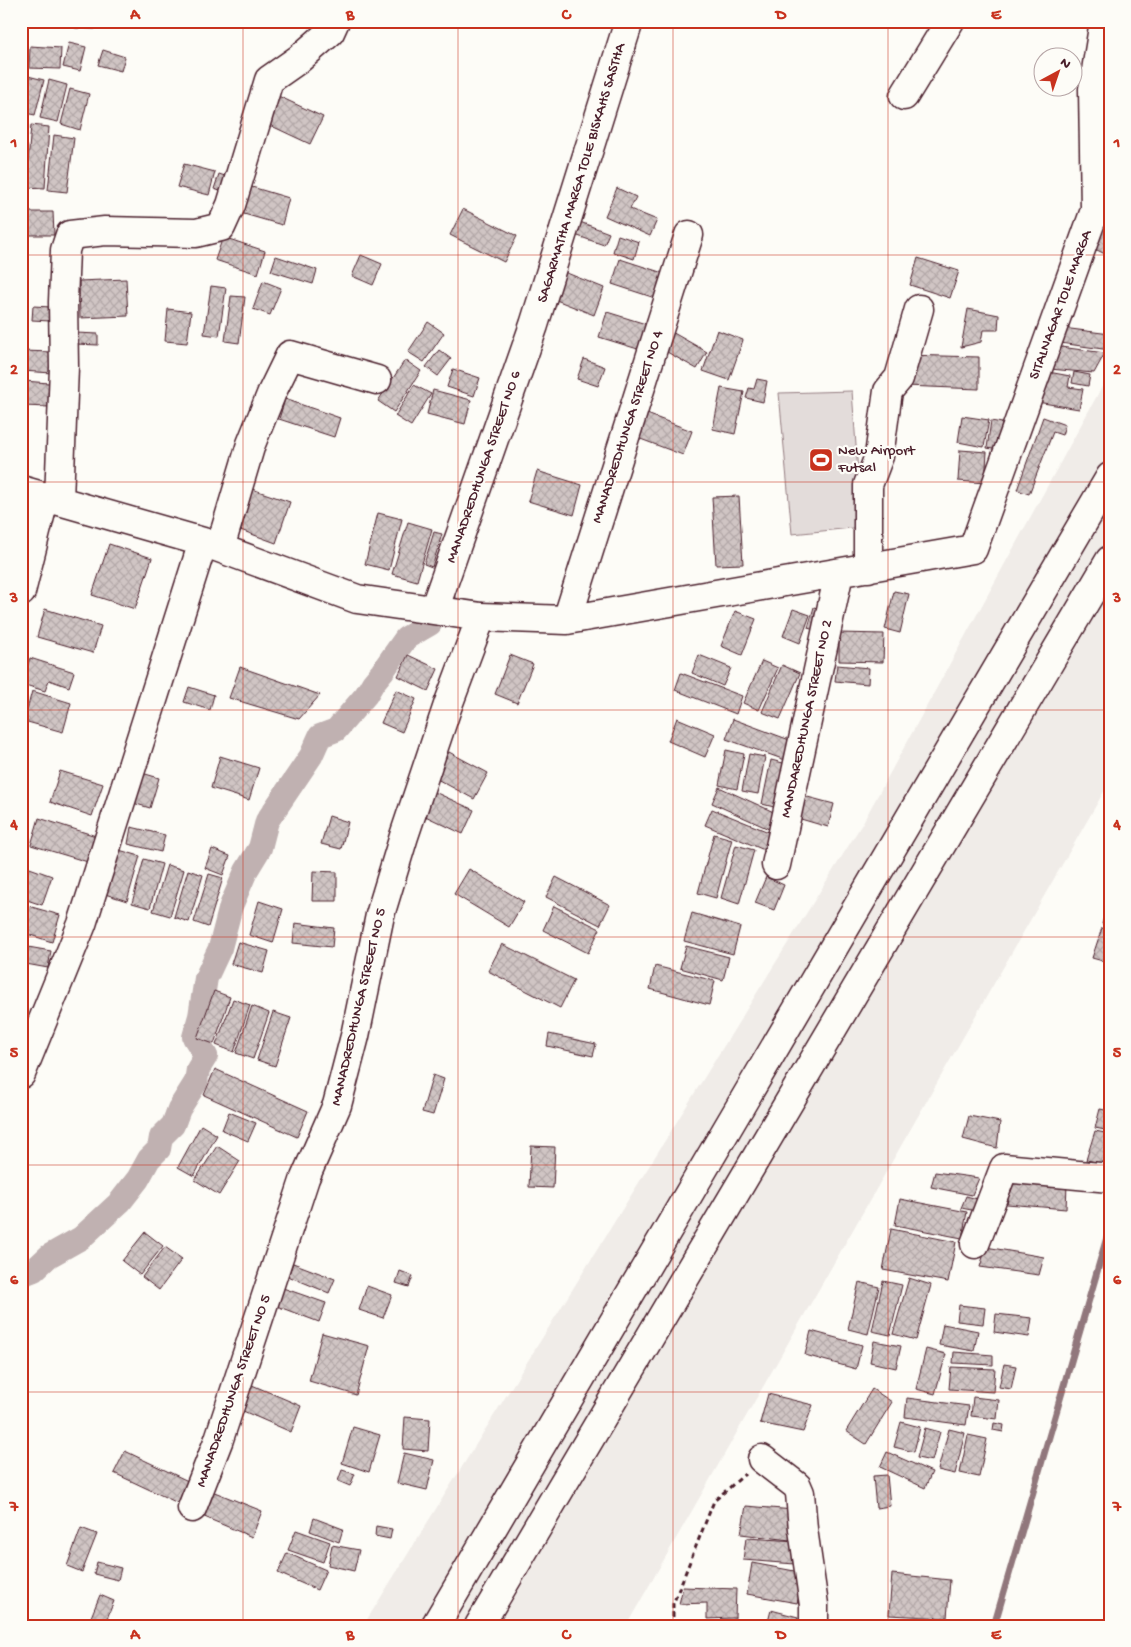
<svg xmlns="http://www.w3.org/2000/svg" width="1131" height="1647" viewBox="0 0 1131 1647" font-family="'Gochi Hand',sans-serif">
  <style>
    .built { fill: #f0ece8 }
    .park { fill: #e3dcda; stroke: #967e82 }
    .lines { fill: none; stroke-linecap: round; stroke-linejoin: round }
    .stream { stroke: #91777b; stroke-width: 7 }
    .canal { stroke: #c0b1b1; stroke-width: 24 }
    .building { fill: url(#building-cross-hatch); stroke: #4a1f2b }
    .minor-casing { stroke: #4a1f2b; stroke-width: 31 }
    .path { stroke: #4a1f2b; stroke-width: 3; stroke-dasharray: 5 4; stroke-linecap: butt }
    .minor { stroke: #fdfcf7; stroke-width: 28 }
    .grid { fill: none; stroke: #c8321e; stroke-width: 1; stroke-opacity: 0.55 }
    .labels { text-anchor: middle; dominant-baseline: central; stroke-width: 4.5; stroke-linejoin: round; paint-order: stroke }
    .street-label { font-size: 15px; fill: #4a1f2b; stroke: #fdfcf7 }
    .poi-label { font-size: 15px; fill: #4a1f2b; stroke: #fdfcf7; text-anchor: start }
    .neatline { fill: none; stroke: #c8321e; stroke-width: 2 }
    .grid-label { font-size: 16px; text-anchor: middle; font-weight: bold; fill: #c8321e }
  </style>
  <defs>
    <pattern id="building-cross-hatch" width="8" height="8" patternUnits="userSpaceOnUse" patternTransform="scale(1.25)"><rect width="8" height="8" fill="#d0c5c4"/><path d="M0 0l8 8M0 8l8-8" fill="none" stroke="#b4a9a9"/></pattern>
  </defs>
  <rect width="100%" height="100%" fill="#fdfcf7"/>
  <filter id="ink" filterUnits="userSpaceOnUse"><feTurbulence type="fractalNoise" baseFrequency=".02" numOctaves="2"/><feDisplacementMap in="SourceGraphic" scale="10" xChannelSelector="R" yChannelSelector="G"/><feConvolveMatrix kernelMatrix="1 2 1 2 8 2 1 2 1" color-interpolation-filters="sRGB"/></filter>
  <g filter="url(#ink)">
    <path class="built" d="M1110 372V781L626 1626H363L862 824Z"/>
    <path class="park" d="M852 391 862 527 792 534 779 393Z"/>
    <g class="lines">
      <path class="stream" d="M994 1626 1110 1227"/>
      <path class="canal" d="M21 1275 34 1270 49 1256 81 1238 120 1202 138 1179 149 1159 159 1149 161 1137 173 1125 179 1109 196 1082 198 1069 206 1056 194 1037 200 1016 206 978 220 948 231 906 246 871 260 848 267 821 311 756 320 736 336 730 366 695 373 683 382 672 406 638 430 624 432 615 439 604 448 605"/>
    </g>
    <path class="building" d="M75 21H95V29L75 28Z
      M69 43 86 47 80 71 63 67Z
      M30 46 61 48 60 69 29 68Z
      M103 50 125 57 121 71 98 65Z
      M24 75 44 80 35 115 21 112V87Z
      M49 80 67 85 58 122 40 118Z
      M70 89 89 94 80 130 61 124Z
      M274 94 323 117 310 144 261 121Z
      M21 124 27 125 21 171Z
      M31 125 49 127 45 188 26 187Z
      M54 135 74 138 67 192 48 190Z
      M184 164 215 172 209 195 177 187Z
      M219 174 231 178 226 193 214 189Z
      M245 185 289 198 282 225 237 212Z
      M617 188 636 197 630 209 657 220 650 236 605 216Z
      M463 209 517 236 504 262 450 235Z
      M21 212H53L54 235H21Z
      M1105 214 1110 217 1109 256 1089 246Z
      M580 222 609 233 604 245 575 235Z
      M618 235 639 242 634 259 613 252Z
      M223 237 265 251 258 274 215 260Z
      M361 255 382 264 373 285 352 276Z
      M276 256 317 270 313 284 271 271Z
      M918 258 959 271 950 298 910 285Z
      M620 259 663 273 655 298 612 284Z
      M557 269 604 288 594 315 546 296Z
      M126 279 128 316 80 318 79 281Z
      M263 281 281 288 270 315 253 309Z
      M211 286 226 288 219 336 204 334Z
      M231 296 245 297 239 343 225 341Z
      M33 306 51 307 50 321 32 320Z
      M168 309 191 312 187 343 165 341Z
      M968 309 999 315 998 330H983L981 342 961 347Z
      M607 312 649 325 641 350 599 337Z
      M428 322 444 333 424 362 408 352Z
      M1055 327 1110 334V350L1053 342Z
      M717 330 743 340 729 380 703 371Z
      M670 331 707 352 697 369 660 348Z
      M76 333 98 334V345L76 344Z
      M1053 346 1105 353 1094 373 1050 369Z
      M439 350 451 359 438 376 426 367Z
      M22 351 53 352 52 373 22 371Z
      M906 355 979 357V389L905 386Z
      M584 359 605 367 598 386 577 379Z
      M405 360 421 371 394 412 378 401Z
      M453 369 480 378 474 396 447 387Z
      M1043 371 1070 376 1068 387 1083 389 1079 409 1037 402Z
      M1074 372 1090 375 1088 386 1072 383Z
      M757 379 767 381 763 402 746 398 749 388 754 389Z
      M24 381 49 383V407L23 406Z
      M414 385 431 394 411 426 395 416Z
      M721 388 744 392 735 434 713 429Z
      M433 390 471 400 465 424 427 414Z
      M285 399 340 418 334 437 279 419Z
      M639 411 692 431 683 455 630 435Z
      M962 416 989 420 984 447 958 442Z
      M1043 417 1065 425 1062 435 1053 432 1029 494 1017 490Z
      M991 421 1002 423 998 450 987 448Z
      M960 450 987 452 985 483 958 481Z
      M537 471 582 485 574 515 528 501Z
      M249 488 290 502 276 543 235 528Z
      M739 496 743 564 716 565 712 497Z
      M378 513 402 519 389 570 365 564Z
      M408 522 432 529 417 581 392 574Z
      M434 532 442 534 432 567 424 564Z
      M109 544 152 558 135 609 92 595Z
      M894 591 909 594 900 633 885 629Z
      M814 607 826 611 820 632 808 628Z
      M45 609 101 626 93 653 37 637Z
      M793 609 810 615 800 643 783 636Z
      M735 611 756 619 742 655 721 646Z
      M839 633 884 634 883 662 839 661Z
      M408 655 438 669 428 691 398 676Z
      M510 655 533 664 517 703 495 694Z
      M699 655 731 668 723 686 692 673Z
      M30 658 74 672 69 687 49 680 45 691 22 684Z
      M762 661 778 668 759 710 743 703Z
      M782 665 800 673 780 719 762 712Z
      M837 665 869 668 868 684 835 681Z
      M240 667 320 695 299 719 229 698Z
      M681 673 742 696 736 714 675 690Z
      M189 687 214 695 210 710 184 702Z
      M396 690 416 699 402 732 381 723Z
      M32 691 71 703 63 732 24 721Z
      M677 718 715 734 705 757 668 741Z
      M733 719 795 742 788 761 726 739Z
      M726 750 744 754 737 789 719 785Z
      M449 752 488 773 474 799 435 778Z
      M749 754 765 757 758 794 742 791Z
      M220 756 259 768 249 800 211 788Z
      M771 760 787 764 778 808 762 804Z
      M60 771 103 784 92 816 50 802Z
      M142 773 159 778 150 808 133 803Z
      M719 787 778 814 771 830 712 803Z
      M428 789 474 810 463 834 417 812Z
      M800 795 834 804 828 827 794 817Z
      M712 809 776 835 769 852 705 825Z
      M329 816 348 822 341 849 321 844Z
      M39 818 96 836 88 862 31 845Z
      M131 827 165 835 161 852 128 844Z
      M714 834 732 839 716 898 698 893Z
      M736 845 754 850 739 904 721 898Z
      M212 849 230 856 223 875 205 868Z
      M119 850 140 856 127 901 105 894Z
      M144 859 162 864 150 908 132 903Z
      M167 865 184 870 170 916 153 911Z
      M24 866 52 876 42 905 21 898V873Z
      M469 869 524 902 509 927 454 894Z
      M188 870 203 875 189 922 174 917Z
      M313 871 337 872V901H312Z
      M209 874 223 878 208 927 194 922Z
      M556 877 610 905 600 925 546 897Z
      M766 877 784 885 774 910 755 903Z
      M259 901 283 909 273 943 249 935Z
      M1108 903H1110V926L1102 924Z
      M21 904 60 915 52 942 21 932Z
      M554 906 600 929 588 953 543 930Z
      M692 913 740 927 733 954 684 941Z
      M295 923 334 928 332 947 293 943Z
      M1102 928 1110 930V963L1092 958Z
      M238 942 269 951 263 973 231 964Z
      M502 944 574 980 560 1008 488 971Z
      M686 946 729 957 723 980 680 968Z
      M28 947 51 951 48 968 26 964Z
      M655 966 715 981 709 1005 650 989Z
      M214 991 230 997 214 1044 197 1038Z
      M233 999 250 1005 234 1052 216 1045Z
      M252 1006 269 1013 253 1059 236 1053Z
      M273 1012 291 1018 275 1066 257 1060Z
      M549 1034 596 1044 593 1056 547 1046Z
      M215 1069 308 1111 297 1137 204 1095Z
      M433 1075 444 1079 433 1115 422 1112Z
      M1100 1109 1110 1111V1131L1095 1128Z
      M229 1112 256 1123 248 1141 222 1130Z
      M969 1116 1000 1122 997 1148 963 1139Z
      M201 1125 217 1135 194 1176 178 1167Z
      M1095 1131 1110 1134V1165L1086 1160Z
      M217 1146 240 1161 219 1195 195 1180Z
      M531 1146 555 1147 553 1188 529 1187Z
      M935 1172 979 1178 972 1195 931 1187Z
      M1012 1179 1067 1184 1066 1209 1007 1204Z
      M966 1196 985 1201 982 1212 961 1208Z
      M900 1199 967 1212 962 1238 895 1225Z
      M891 1229 956 1242 948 1282 883 1270Z
      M145 1232 163 1246 140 1275 122 1261Z
      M165 1247 182 1259 159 1290 142 1277Z
      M986 1247 1044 1257 1039 1275 980 1267Z
      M293 1263 335 1279 329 1293 288 1276Z
      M400 1271 413 1276 409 1287 396 1283Z
      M909 1278 931 1285 916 1340 893 1334Z
      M883 1281 902 1285 890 1335 872 1331Z
      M859 1282 879 1287 868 1334 848 1329Z
      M367 1286 392 1295 383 1318 359 1310Z
      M280 1287 326 1303 319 1322 274 1305Z
      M959 1305 985 1308 983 1324 957 1321Z
      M996 1314 1032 1318 1029 1337 994 1332Z
      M943 1324 978 1331 974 1351 939 1345Z
      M811 1331 862 1345 856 1369 805 1355Z
      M322 1333 369 1346 356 1395 309 1381Z
      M874 1341 901 1346 896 1368 870 1362Z
      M926 1349 946 1354 935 1394 916 1389Z
      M954 1352 993 1355V1365L953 1363Z
      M1004 1364 1016 1366 1011 1389 999 1387Z
      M951 1367 995 1369 993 1392 949 1389Z
      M245 1382 301 1406 291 1432 234 1407Z
      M872 1389 892 1402 866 1444 846 1431Z
      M768 1394 813 1405 803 1432 760 1423Z
      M973 1397 999 1400 997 1419 971 1416Z
      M907 1398 969 1406 966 1425 905 1417Z
      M405 1417 430 1419 428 1451 403 1449Z
      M901 1422 920 1427 914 1452 894 1447Z
      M994 1423 1004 1425 1003 1432 993 1430Z
      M353 1427 380 1435 369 1472 342 1463Z
      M925 1428 940 1432 932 1461 917 1458Z
      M949 1429 965 1433 955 1474 938 1470Z
      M968 1435 987 1439 979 1477 960 1473Z
      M125 1451 190 1482 180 1504 114 1473Z
      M887 1452 932 1472 925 1488 880 1467Z
      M404 1453 434 1460 427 1490 397 1483Z
      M342 1470 355 1474 350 1486 338 1481Z
      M887 1475 890 1506 876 1508 873 1476Z
      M212 1491 262 1511 252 1537 202 1516Z
      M746 1506 794 1510 790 1540 741 1534Z
      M314 1518 343 1529 339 1542 310 1531Z
      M376 1526 392 1529 390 1539 375 1536Z
      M81 1528 97 1534 82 1572 67 1566Z
      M296 1530 330 1542 323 1562 288 1550Z
      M746 1538 798 1541 795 1564 743 1560Z
      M332 1545 359 1550 354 1571 328 1565Z
      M287 1553 326 1570 317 1590 278 1573Z
      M97 1562 121 1568 118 1580 94 1574Z
      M752 1563 805 1573 797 1603 747 1594Z
      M892 1574 950 1580 947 1618 889 1615Z
      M683 1587 736 1589 735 1618 707 1619V1603L679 1604Z
      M100 1595 114 1601 104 1626H98L89 1622Z
      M771 1610 798 1617 796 1626H767Z"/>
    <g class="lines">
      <defs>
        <path id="minor" d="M904 96 950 21
          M21 490 203 542 357 599 481 617 567 620 973 549 1095 210 1093 89 1104 21
          M59 500 64 367 63 302 65 250 70 235 105 231 196 233 221 227 231 205 269 80 299 59 330 32 335 21
          M220 548 251 444 272 392 290 355 377 380
          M868 568V485L879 456 888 391 899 378 919 309
          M21 592 45 496
          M434 610 534 325 629 21
          M567 620 689 235
          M776 865 839 573
          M21 1074 82 924 203 542
          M975 1244 1004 1168 1110 1178
          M762 1459 797 1486 800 1493 803 1529 814 1605V1626
          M192 1508 219 1439 305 1178 337 1105 355 1036 380 915 404 836 448 705 481 617
          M435 1626 1110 477
          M479 1626 1110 560"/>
      </defs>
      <use href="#minor" class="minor-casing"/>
      <path class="path" d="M673 1626V1604L714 1501 745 1474"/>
      <use href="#minor" class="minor"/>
    </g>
  </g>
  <path class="grid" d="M243 21V1626M458 21V1626M673 21V1626M888 21V1626M21 255H1110M21 482H1110M21 710H1110M21 937H1110M21 1165H1110M21 1392H1110"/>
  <defs>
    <symbol id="stadium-square" viewBox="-11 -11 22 22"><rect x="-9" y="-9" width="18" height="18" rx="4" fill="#c8321e" stroke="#fdfcf7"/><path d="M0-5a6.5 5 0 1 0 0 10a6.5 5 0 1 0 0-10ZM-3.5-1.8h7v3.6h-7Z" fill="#fff"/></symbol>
  </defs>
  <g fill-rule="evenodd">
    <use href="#stadium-square" x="807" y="446" width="28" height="28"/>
  </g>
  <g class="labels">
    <g class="street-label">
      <text transform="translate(582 173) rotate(-73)">SAGARMATHA MARGA TOLE BISKAHS SASTHA</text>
      <text transform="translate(1061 305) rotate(-70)">SITALNAGAR TOLE MARGA</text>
      <text transform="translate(628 427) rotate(-72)">MANADREDHUNGA STREET NO 4</text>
      <text transform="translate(484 467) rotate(-71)">MANADREDHUNGA STREET NO 6</text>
      <text transform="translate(807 719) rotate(-78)">MANDAREDHUNGA STREET NO 2</text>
      <text transform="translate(359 1007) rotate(-77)">MANADREDHUNGA STREET NO 5</text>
      <text transform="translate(234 1391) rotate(-71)">MANADREDHUNGA STREET NO 5</text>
    </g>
    <g class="poi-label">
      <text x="838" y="451">New Airport<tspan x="838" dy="17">Futsal</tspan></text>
    </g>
  </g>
  <rect width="1131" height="1647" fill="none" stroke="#fdfcf7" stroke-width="55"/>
  <g transform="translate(1058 72) rotate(40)"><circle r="24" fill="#fdfcf7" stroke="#b5a4a5"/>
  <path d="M0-4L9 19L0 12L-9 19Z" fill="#c8321e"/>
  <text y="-8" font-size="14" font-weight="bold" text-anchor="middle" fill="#4a1f2b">N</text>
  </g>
  <rect x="28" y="28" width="1076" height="1592" class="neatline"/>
  <g class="grid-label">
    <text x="135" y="19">A</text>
    <text x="350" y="19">B</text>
    <text x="566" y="19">C</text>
    <text x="781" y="19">D</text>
    <text x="996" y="19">E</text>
    <text x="14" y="147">1</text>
    <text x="1117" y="147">1</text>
    <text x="14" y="374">2</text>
    <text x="1117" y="374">2</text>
    <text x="14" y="602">3</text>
    <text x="1117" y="602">3</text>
    <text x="14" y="829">4</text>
    <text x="1117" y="829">4</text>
    <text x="14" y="1057">5</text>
    <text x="1117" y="1057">5</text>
    <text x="14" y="1284">6</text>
    <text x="1117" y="1284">6</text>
    <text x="14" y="1511">7</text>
    <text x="1117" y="1511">7</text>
    <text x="135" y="1639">A</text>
    <text x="350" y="1639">B</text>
    <text x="566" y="1639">C</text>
    <text x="781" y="1639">D</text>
    <text x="996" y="1639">E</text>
  </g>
</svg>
